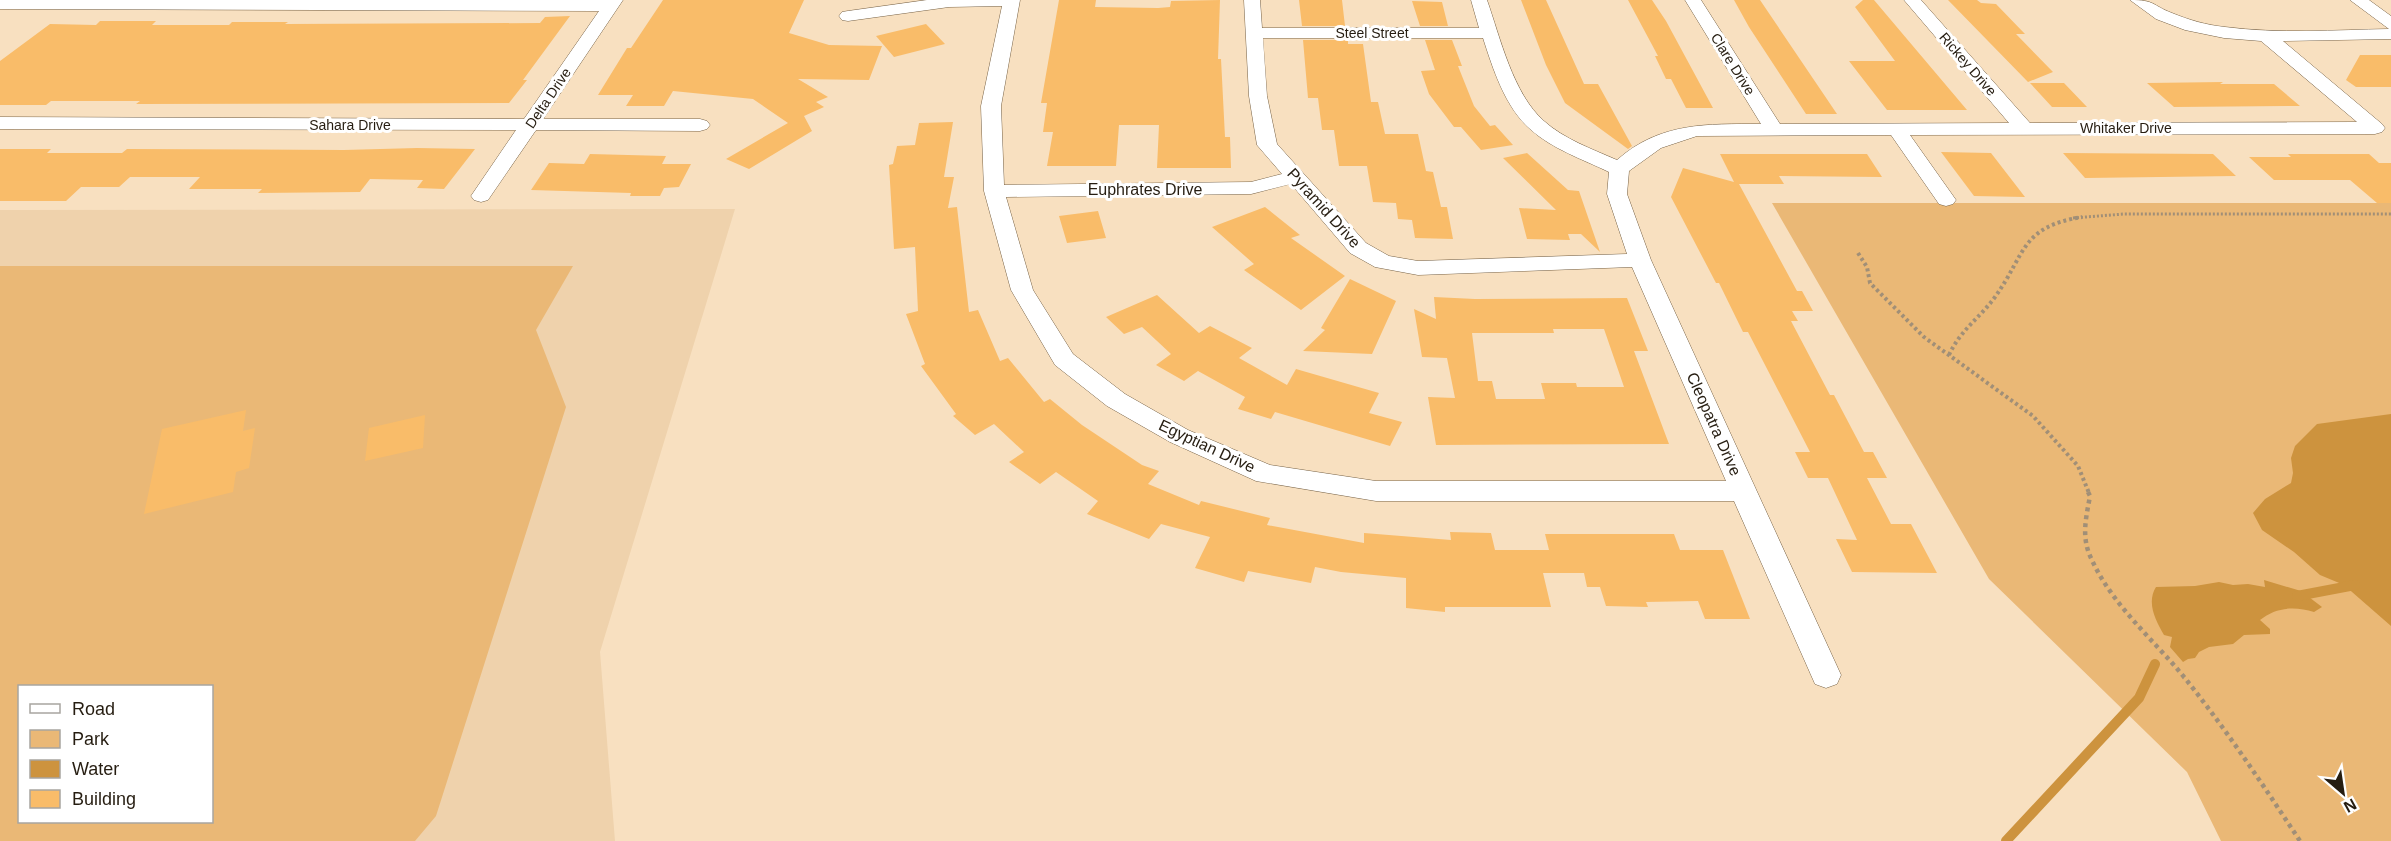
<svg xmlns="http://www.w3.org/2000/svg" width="2391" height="841" viewBox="0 0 2391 841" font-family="Arial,sans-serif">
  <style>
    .built { fill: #efd2ac; fill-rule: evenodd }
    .green { fill: #eab876; fill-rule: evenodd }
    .water { fill: #cd933e }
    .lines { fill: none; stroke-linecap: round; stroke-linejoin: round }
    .stream { stroke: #cd933e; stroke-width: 10 }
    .building { fill: #f9bc69; fill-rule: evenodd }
    .minor-casing { stroke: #776246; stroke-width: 1 }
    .path-far2 { stroke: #a18f77; stroke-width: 3; stroke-dasharray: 2 2; stroke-linecap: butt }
    .path-far1 { stroke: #a18f77; stroke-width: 4; stroke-dasharray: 3 3; stroke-linecap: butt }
    .path { stroke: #a18f77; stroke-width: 4.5; stroke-dasharray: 4 4; stroke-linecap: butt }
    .minor { fill: #fff; fill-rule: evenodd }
    .labels { text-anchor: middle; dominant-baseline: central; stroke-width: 6; stroke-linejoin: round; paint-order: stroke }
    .far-street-label { font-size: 14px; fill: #261d11; stroke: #fff }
    .street-label { font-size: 16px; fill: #261d11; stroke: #fff }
  </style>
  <rect width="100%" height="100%" fill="#f8e0c0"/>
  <path class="built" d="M735 209 600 652 615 841H0V210ZM20 686H212V822H20Z"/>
  <path class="green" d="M1772 203H2391V841H2221L2187 772 1989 579Z
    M0 266H573L536 330 566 407 436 816 415 841H0ZM20 686H212V822H20Z"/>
  <path class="water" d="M2391 414V626L2344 585 2320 575 2294 552 2262 530 2253 513 2265 499 2291 483 2293 473 2291 458 2295 446 2317 424Z
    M2264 580 2301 591 2322 607 2314 612C2295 606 2276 607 2260 620L2270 629V634L2244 635 2233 644 2209 647 2199 652 2195 658 2188 659 2183 662 2170 647 2172 637 2164 635C2156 621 2146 603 2156 587L2195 586 2219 582 2233 585 2248 584 2265 587Z"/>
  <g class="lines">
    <path class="stream" d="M2297 596 2355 585
      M2006 841 2139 698 2155 664"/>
  </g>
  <path class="building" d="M663 0H804L789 33 829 45 882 46 869 80 798 79 828 97 816 102 824 107 804 116 812 131 749 169 726 159 788 123 753 99 673 91 664 106H626L633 95H598L627 48H631Z
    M1059 0H1096L1095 7 1158 8 1170 7 1171 1 1220 0 1218 59H1221L1225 137H1230L1231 168H1157L1159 125H1119L1116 166H1047L1053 132H1043L1047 103H1041Z
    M1299 0H1342L1345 26H1302Z
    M1521 0H1546L1584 84H1598L1632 146 1628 149 1565 103 1546 65Z
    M1628 0H1652L1666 21 1713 108H1686L1671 79H1666L1655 56H1658Z
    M1734 0H1760L1837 114H1806L1749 27Z
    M1863 0H1874L1967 110H1887L1849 61H1895L1855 7Z
    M1948 0H1977L1981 3 1996 4 2025 34H2016L2053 72 2028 82Z
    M1412 1 1442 2 1448 26H1420Z
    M570 16 523 80H527L509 103 136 104 140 101H51L46 105H0V61L50 24 96 25 100 21H156L152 25H229L232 22H288L285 24 540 23 545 17Z
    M926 24 945 44 894 57 876 36Z
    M1303 40H1348V44H1363L1371 102H1378L1385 134H1418L1426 171 1433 172 1441 207H1447L1453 239 1415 238 1412 220 1398 219 1396 203 1373 202 1367 166H1339L1334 130H1322L1318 98H1308Z
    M1425 40H1452L1462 66H1458L1474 106 1490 126 1495 125 1513 145 1481 150 1461 127H1454L1429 94 1421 71 1435 70Z
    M2360 55H2391V87H2356L2346 80Z
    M2223 82 2220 84H2274L2300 106 2174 107 2147 83Z
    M2030 83H2064L2087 107H2052Z
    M953 122 944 177H954L948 208 957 207 969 312 978 310 1000 361 1008 358 1044 402 1050 399 1082 425 1142 465 1159 471 1148 484 1199 505 1201 501 1270 518 1267 525 1364 543V533L1451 540 1450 532 1491 533 1495 550H1549L1545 534H1674L1680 550H1723L1750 619H1705L1698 601 1646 602 1648 607 1606 606 1600 587H1587L1584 573H1543L1551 607H1445V612L1406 608V578L1341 572 1315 567 1311 583 1248 571 1244 582 1195 568 1210 537 1161 524 1149 539 1087 514 1098 501 1056 472 1040 484 1009 462 1024 452 994 424 975 435 953 416 956 414 921 366 925 364 906 314 918 311 915 247 894 249 889 165 893 164 897 146 915 145 919 123Z
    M417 148 475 149 444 189 417 188 423 180 370 179 360 192 258 193 262 189H189L200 177H130L119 187H81L66 201H0V149H51L47 153H122L127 149 344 150Z
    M1941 152 1991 153 2025 197 1974 196Z
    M1527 153 1568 190 1579 191 1600 252 1581 234H1568L1570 240 1527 239 1519 208 1556 210 1503 158Z
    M2063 153 2213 154 2236 176 2085 178Z
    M590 154 666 156 662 164H691L679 187 664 188 660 196H630L631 193 531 190 549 163 584 164Z
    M1720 154H1867L1882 177 1779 176 1784 184H1739L1797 291H1802L1813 311H1792L1798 321H1791L1830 395H1834L1864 452H1873L1887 478H1867L1891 524H1911L1937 573 1852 572 1836 539 1857 540 1828 478H1808L1795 452H1810L1748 332H1743L1719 283H1716L1671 197 1683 168 1734 182Z
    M2288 154H2369L2379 163H2391V203H2377L2350 180H2274L2249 157H2291Z
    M1265 207 1300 235 1291 238 1345 276 1301 310 1244 270 1254 264 1212 227Z
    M1098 211 1106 238 1067 243 1059 216Z
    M1350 279 1396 301 1372 354 1303 351 1325 330 1321 328Z
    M1157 295 1199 333 1210 326 1252 348 1239 358 1287 385 1296 369 1379 393 1369 413 1402 422 1390 446 1275 412 1271 419 1238 409 1245 397 1198 371 1184 381 1156 365 1171 354 1142 327 1124 334 1106 317Z
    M1434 297 1475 299 1627 298 1648 351H1634L1669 444 1436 445 1428 397 1455 398 1447 358 1422 357 1414 309 1436 319ZM1553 329H1604L1624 387H1577L1576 383H1541L1545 399H1496L1492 381H1478L1472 333H1554Z
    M246 410 243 431 255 428 249 468 236 472 233 492 144 514 162 429Z
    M425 415 423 448 365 461 369 428Z"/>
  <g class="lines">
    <defs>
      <path id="minor" d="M0 0H623L543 119H700L707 121 710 125 707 129 700 131 536 130 488 200 481 202 474 200 471 196 516 130 0 129V117L524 119 599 11 0 9Z
        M927 0H1020L1001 106 1004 185 1251 182 1282 174 1257 145 1249 96 1244 0H1260L1262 28H1479L1471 0H1487C1500 37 1513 94 1544 121 1564 139 1592 149 1617 160 1660 122 1707 124 1761 124L1685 0H1701L1780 124 2009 123 1904 0H1921L2030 123 2357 122 2261 41 2224 38 2185 30 2156 19 2130 0C2156 0 2151 5 2172 13 2189 20 2206 25 2225 27 2279 34 2335 30 2389 29L2350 0H2369L2391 16V39L2283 41 2382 124 2385 128 2382 132 2375 134 1910 135 1956 200 1953 204 1946 206 1939 204 1891 135 1697 136 1661 148 1629 171 1627 194 1651 260 1841 675 1837 684 1826 688 1815 684 1811 675 1734 501H1376L1256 481 1170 442 1107 406 1055 365 1011 290 984 191 981 106 1002 6 949 7 848 21 842 20 839 16 842 12 848 11ZM1263 38H1483C1493 69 1505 107 1530 129 1552 149 1582 159 1609 172L1607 194 1627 254 1418 261 1389 256 1366 243 1277 144 1267 96ZM1291 184 1350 253 1375 267 1418 275 1632 267 1726 481H1376L1270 465 1188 430 1125 394 1073 354 1033 290 1006 197 1251 194Z"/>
    </defs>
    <use href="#minor" class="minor-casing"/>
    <path class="path-far2" d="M2073 218 2124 214H2391"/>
    <path class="path-far1" d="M1858 253 1867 267 1870 283 1924 337 2033 416 2078 466 2089 493
      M1949 355C1961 329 1979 319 1995 297 2026 254 2020 227 2082 217"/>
    <path class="path" d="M2088 492 2090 496C2086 518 2081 537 2091 558 2112 605 2152 638 2184 677 2226 729 2263 785 2300 841"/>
    <use href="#minor" class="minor"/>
  </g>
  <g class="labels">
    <g class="far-street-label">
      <text x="1372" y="33">Steel Street</text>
      <text transform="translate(1733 64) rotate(58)">Clare Drive</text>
      <text transform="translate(1968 64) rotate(49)">Rickey Drive</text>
      <text transform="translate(548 98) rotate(-56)">Delta Drive</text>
      <text x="350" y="125">Sahara Drive</text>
      <text x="2126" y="128">Whitaker Drive</text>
    </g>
    <g class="street-label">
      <text x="1145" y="189">Euphrates Drive</text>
      <text transform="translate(1324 208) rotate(48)">Pyramid Drive</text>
      <text transform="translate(1714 424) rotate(66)">Cleopatra Drive</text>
      <text transform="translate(1207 446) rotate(25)">Egyptian Drive</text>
    </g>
  </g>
  <rect x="18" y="685" width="195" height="138" fill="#ffffff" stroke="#a8a5a0" stroke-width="1.5"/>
  <rect x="30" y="704" width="30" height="9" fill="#ffffff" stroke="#a8a5a0" stroke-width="1.5"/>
  <text x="72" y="715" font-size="18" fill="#261d11">Road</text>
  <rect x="30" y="730" width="30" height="18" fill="#eab876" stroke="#a8a5a0" stroke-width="1.5"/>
  <text x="72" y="745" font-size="18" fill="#261d11">Park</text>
  <rect x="30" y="760" width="30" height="18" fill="#cd933e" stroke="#a8a5a0" stroke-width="1.5"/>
  <text x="72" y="775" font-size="18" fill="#261d11">Water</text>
  <rect x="30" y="790" width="30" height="18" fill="#f9bc69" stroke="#a8a5a0" stroke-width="1.5"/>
  <text x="72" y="805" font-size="18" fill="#261d11">Building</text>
  <g transform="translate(2343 793) rotate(151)" stroke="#ffffff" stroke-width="4.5" paint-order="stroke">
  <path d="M0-4.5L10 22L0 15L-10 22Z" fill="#261d11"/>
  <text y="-9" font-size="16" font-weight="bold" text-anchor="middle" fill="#261d11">N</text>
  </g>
</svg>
